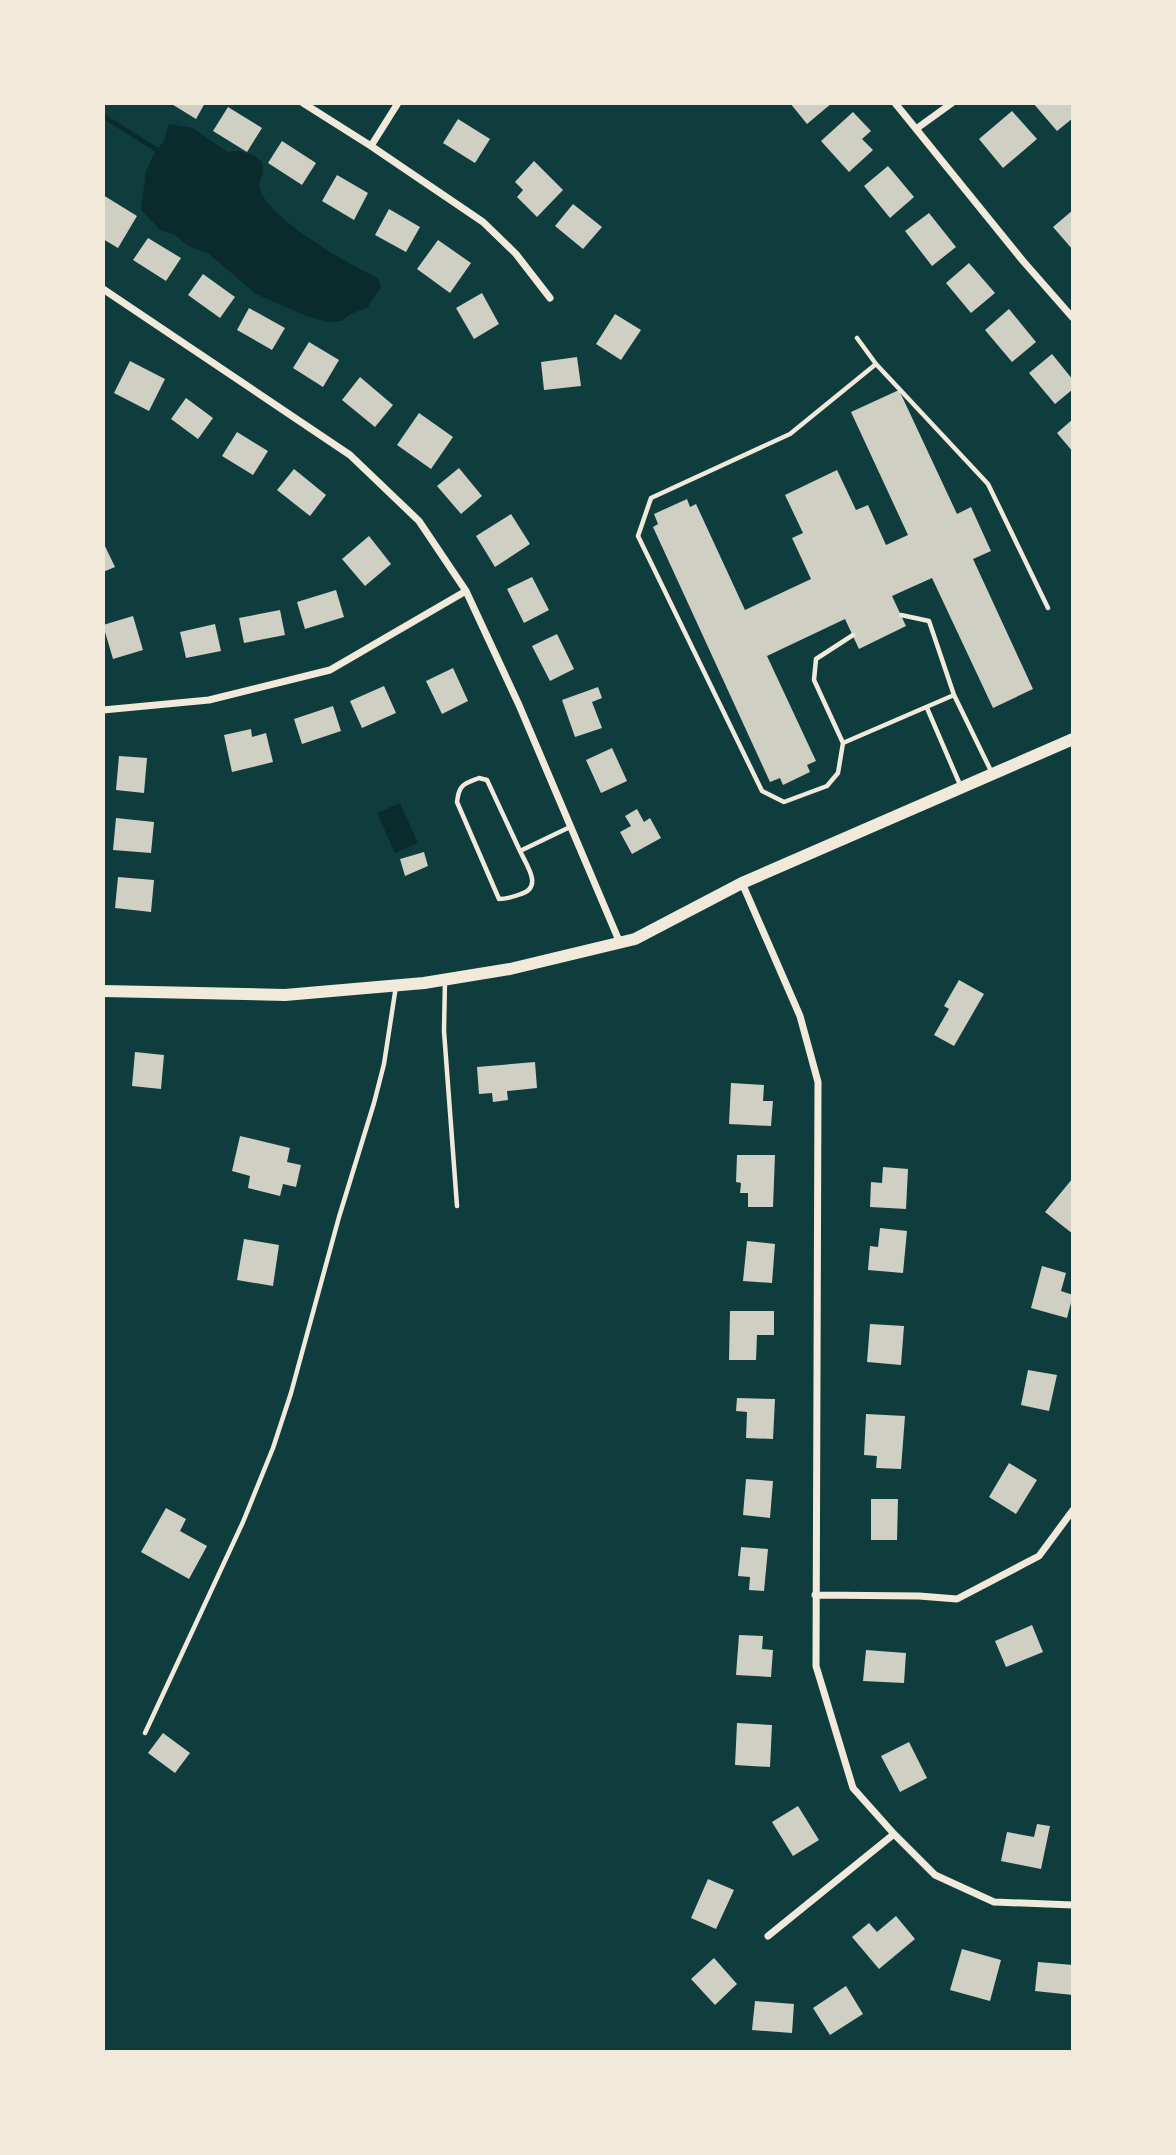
<svg xmlns="http://www.w3.org/2000/svg" width="1176" height="2155" viewBox="0 0 1176 2155" font-family="Lora,serif">
  <style>
    .water { fill: #0a2a2b }
    .lines { fill: none; stroke-linecap: round; stroke-linejoin: round }
    .stream { stroke: #0a2a2b; stroke-width: 5 }
    .building { fill: #cfcfc3 }
    .service { stroke: #f1e9da; stroke-width: 4.5 }
    .minor { stroke: #f1e9da; stroke-width: 7 }
    .secondary { stroke: #f1e9da; stroke-width: 12 }
  </style>
  <rect width="100%" height="100%" fill="#0f3d3e"/>
  <path class="water" d="M169 124 193 128 227 152 240 151 253 155 262 162C262 163 263 172 263 173 261 179 258 182 260 189 267 218 351 266 378 278L381 287 367 308 353 313 341 321 328 322 306 316 256 294 209 254 189 246 173 234 160 230 141 210 146 171 154 154 164 141Z
    M400 803 418 843 395 853 377 813Z"/>
  <g class="lines">
    <path class="stream" d="M103 116 157 150"/>
  </g>
  <path class="building" d="M170 103H205L196 119Z
    M790 103H832L807 124Z
    M1033 103H1073V118L1057 131Z
    M228 107 262 128 247 152 213 131Z
    M1012 111 1037 139 1003 168 979 139Z
    M853 112 871 131 862 139 873 150 849 172 821 141Z
    M458 119 490 139 475 163 443 143Z
    M282 141 316 163 302 185 268 163Z
    M534 161 563 190 537 217 517 197 523 190 515 182Z
    M888 166 914 197 890 218 864 186Z
    M337 175 368 193 354 220 322 201Z
    M103 195 137 216 118 248 103 239Z
    M573 204 602 227 583 249 555 226Z
    M389 209 420 227 406 252 375 235Z
    M1073 210V250L1053 227Z
    M929 213 956 247 932 266 905 231Z
    M148 238 181 258 166 281 133 260Z
    M438 240 471 263 450 293 417 269Z
    M969 263 995 293 971 313 946 283Z
    M203 274 235 297 220 318 188 295Z
    M482 293 499 324 474 339 456 308Z
    M249 308 285 328 272 350 237 330Z
    M1009 309 1036 342 1012 362 985 330Z
    M615 314 641 330 621 360 596 344Z
    M309 342 339 360 323 387 293 368Z
    M1052 354 1073 380V389L1055 404 1029 373Z
    M577 357 581 386 544 390 541 362Z
    M130 361 165 379 149 411 114 393Z
    M360 377 393 405 375 427 342 400Z
    M899 390 957 514 971 507 991 551 973 559 1033 689 993 708 932 578 892 596 906 626 859 649 845 619 767 656 816 761 807 765 810 772 783 785 780 778 770 782 653 527 658 524 654 514 687 499 690 507 696 504 745 610 811 579 792 538 803 533 785 495 837 470 856 510 868 505 886 545 908 535 851 412Z
    M186 398 213 418 198 439 171 419Z
    M419 413 453 437 431 469 397 445Z
    M1073 419V452L1057 433Z
    M237 432 268 451 253 475 222 456Z
    M459 468 482 496 461 514 437 486Z
    M294 469 326 495 310 516 277 490Z
    M511 514 530 544 495 567 476 536Z
    M369 536 391 564 365 586 342 559Z
    M103 542 115 567 103 572Z
    M532 577 549 610 524 623 507 589Z
    M336 590 344 617 305 629 297 602Z
    M280 610 285 635 244 643 239 618Z
    M133 616 143 650 113 659 103 625Z
    M215 624 221 651 186 658 180 632Z
    M557 634 574 669 550 681 532 646Z
    M453 668 468 701 442 714 426 681Z
    M384 686 396 713 362 728 350 701Z
    M598 687 602 698 592 702 602 728 575 737 562 700Z
    M333 706 341 731 302 744 294 719Z
    M251 729 252 737 266 733 273 762 232 772 224 735Z
    M612 748 627 781 601 793 586 760Z
    M119 756 147 758 144 793 116 790Z
    M637 809 644 822 650 818 661 838 632 854 620 832 631 826 625 816Z
    M116 818 154 822 151 853 113 850Z
    M424 852 428 866 405 876 400 859Z
    M118 877 154 880 151 912 115 908Z
    M959 980 984 994 954 1046 934 1035 949 1009 944 1006Z
    M135 1052 164 1055 161 1089 132 1086Z
    M535 1062 537 1088 507 1091 508 1100 493 1102 492 1093 479 1094 477 1067Z
    M731 1083 764 1085 763 1101H773L771 1126 729 1124Z
    M240 1136 290 1148 287 1162 301 1165 296 1187 283 1184 280 1196 248 1188 250 1176 232 1171Z
    M737 1155H775L773 1207H748V1193H740L741 1183 736 1182Z
    M883 1167 908 1169 906 1209 870 1207 871 1182 882 1183Z
    M1073 1178V1234L1045 1212Z
    M880 1228 907 1231 903 1273 868 1270 870 1246 878 1247Z
    M244 1239 279 1245 273 1286 237 1280Z
    M747 1241 775 1244 772 1283 743 1281Z
    M1042 1266 1066 1273 1061 1291 1073 1295 1067 1318 1031 1308Z
    M730 1311H774V1335H757L756 1360H729Z
    M870 1324 904 1326 901 1365 867 1362Z
    M1028 1370 1057 1375 1049 1411 1021 1405Z
    M737 1398 775 1399 773 1439 746 1438 747 1412 736 1411Z
    M866 1414 905 1416 901 1469 876 1468 877 1456 864 1455Z
    M1009 1463 1037 1480 1016 1514 989 1497Z
    M746 1479 773 1481 770 1518 743 1515Z
    M871 1499H898L897 1540H871Z
    M166 1508 186 1519 180 1531 207 1546 189 1579 141 1552Z
    M741 1547 768 1549 764 1591 749 1590 750 1577 738 1576Z
    M1032 1625 1043 1652 1006 1667 995 1641Z
    M739 1635 763 1636 762 1649 773 1650 771 1677 736 1675Z
    M866 1650 906 1653 904 1683 863 1681Z
    M737 1723 772 1725 770 1767 735 1765Z
    M163 1733 190 1753 175 1773 148 1753Z
    M909 1742 927 1778 900 1792 881 1756Z
    M798 1806 819 1840 793 1856 772 1822Z
    M1037 1824 1050 1826 1041 1869 1001 1861 1007 1832 1034 1837Z
    M708 1879 734 1890 716 1929 691 1918Z
    M896 1916 915 1939 879 1969 852 1937 869 1923 877 1932Z
    M962 1949 1001 1960 990 2001 950 1990Z
    M714 1958 737 1984 715 2005 691 1979Z
    M1038 1962 1073 1965V1995L1035 1991Z
    M846 1986 863 2014 830 2035 813 2008Z
    M755 2001 794 2004 792 2033 752 2030Z"/>
  <g class="lines">
    <path class="service" d="M857 338 876 364 988 484 1048 608
      M876 364 790 434 651 498 638 536 762 791 784 802 827 786 838 773 843 743 954 695
      M901 615 929 621 954 695 992 773
      M927 708 961 787
      M843 743 814 680 816 659 853 635
      M520 851 487 780 479 778C464 784 459 784 457 802L499 899C507 899 513 897 521 894 543 887 527 866 520 851L570 827
      M445 980 444 1031 457 1206
      M145 1733 243 1522 273 1448 291 1393 339 1217 374 1103 384 1064 396 986"/>
    <path class="minor" d="M303 103 371 146 483 222 516 254 550 298
      M895 103 1023 261 1073 318
      M916 129 952 103
      M371 146 398 103
      M103 289 350 455 419 521 466 591 519 705 620 943
      M103 710 209 700 330 670 466 591
      M742 883 800 1016 818 1082 816 1666 853 1788 894 1834 935 1875 994 1902 1073 1905
      M815 1595 919 1596 957 1599 1039 1556 1073 1510
      M768 1936 894 1834"/>
    <path class="secondary" d="M103 991 285 995 424 983 510 969 635 939 742 883 1073 739"/>
  </g>
  <rect width="1176" height="2155" fill="none" stroke="#f1e9da" stroke-width="210"/>
</svg>
